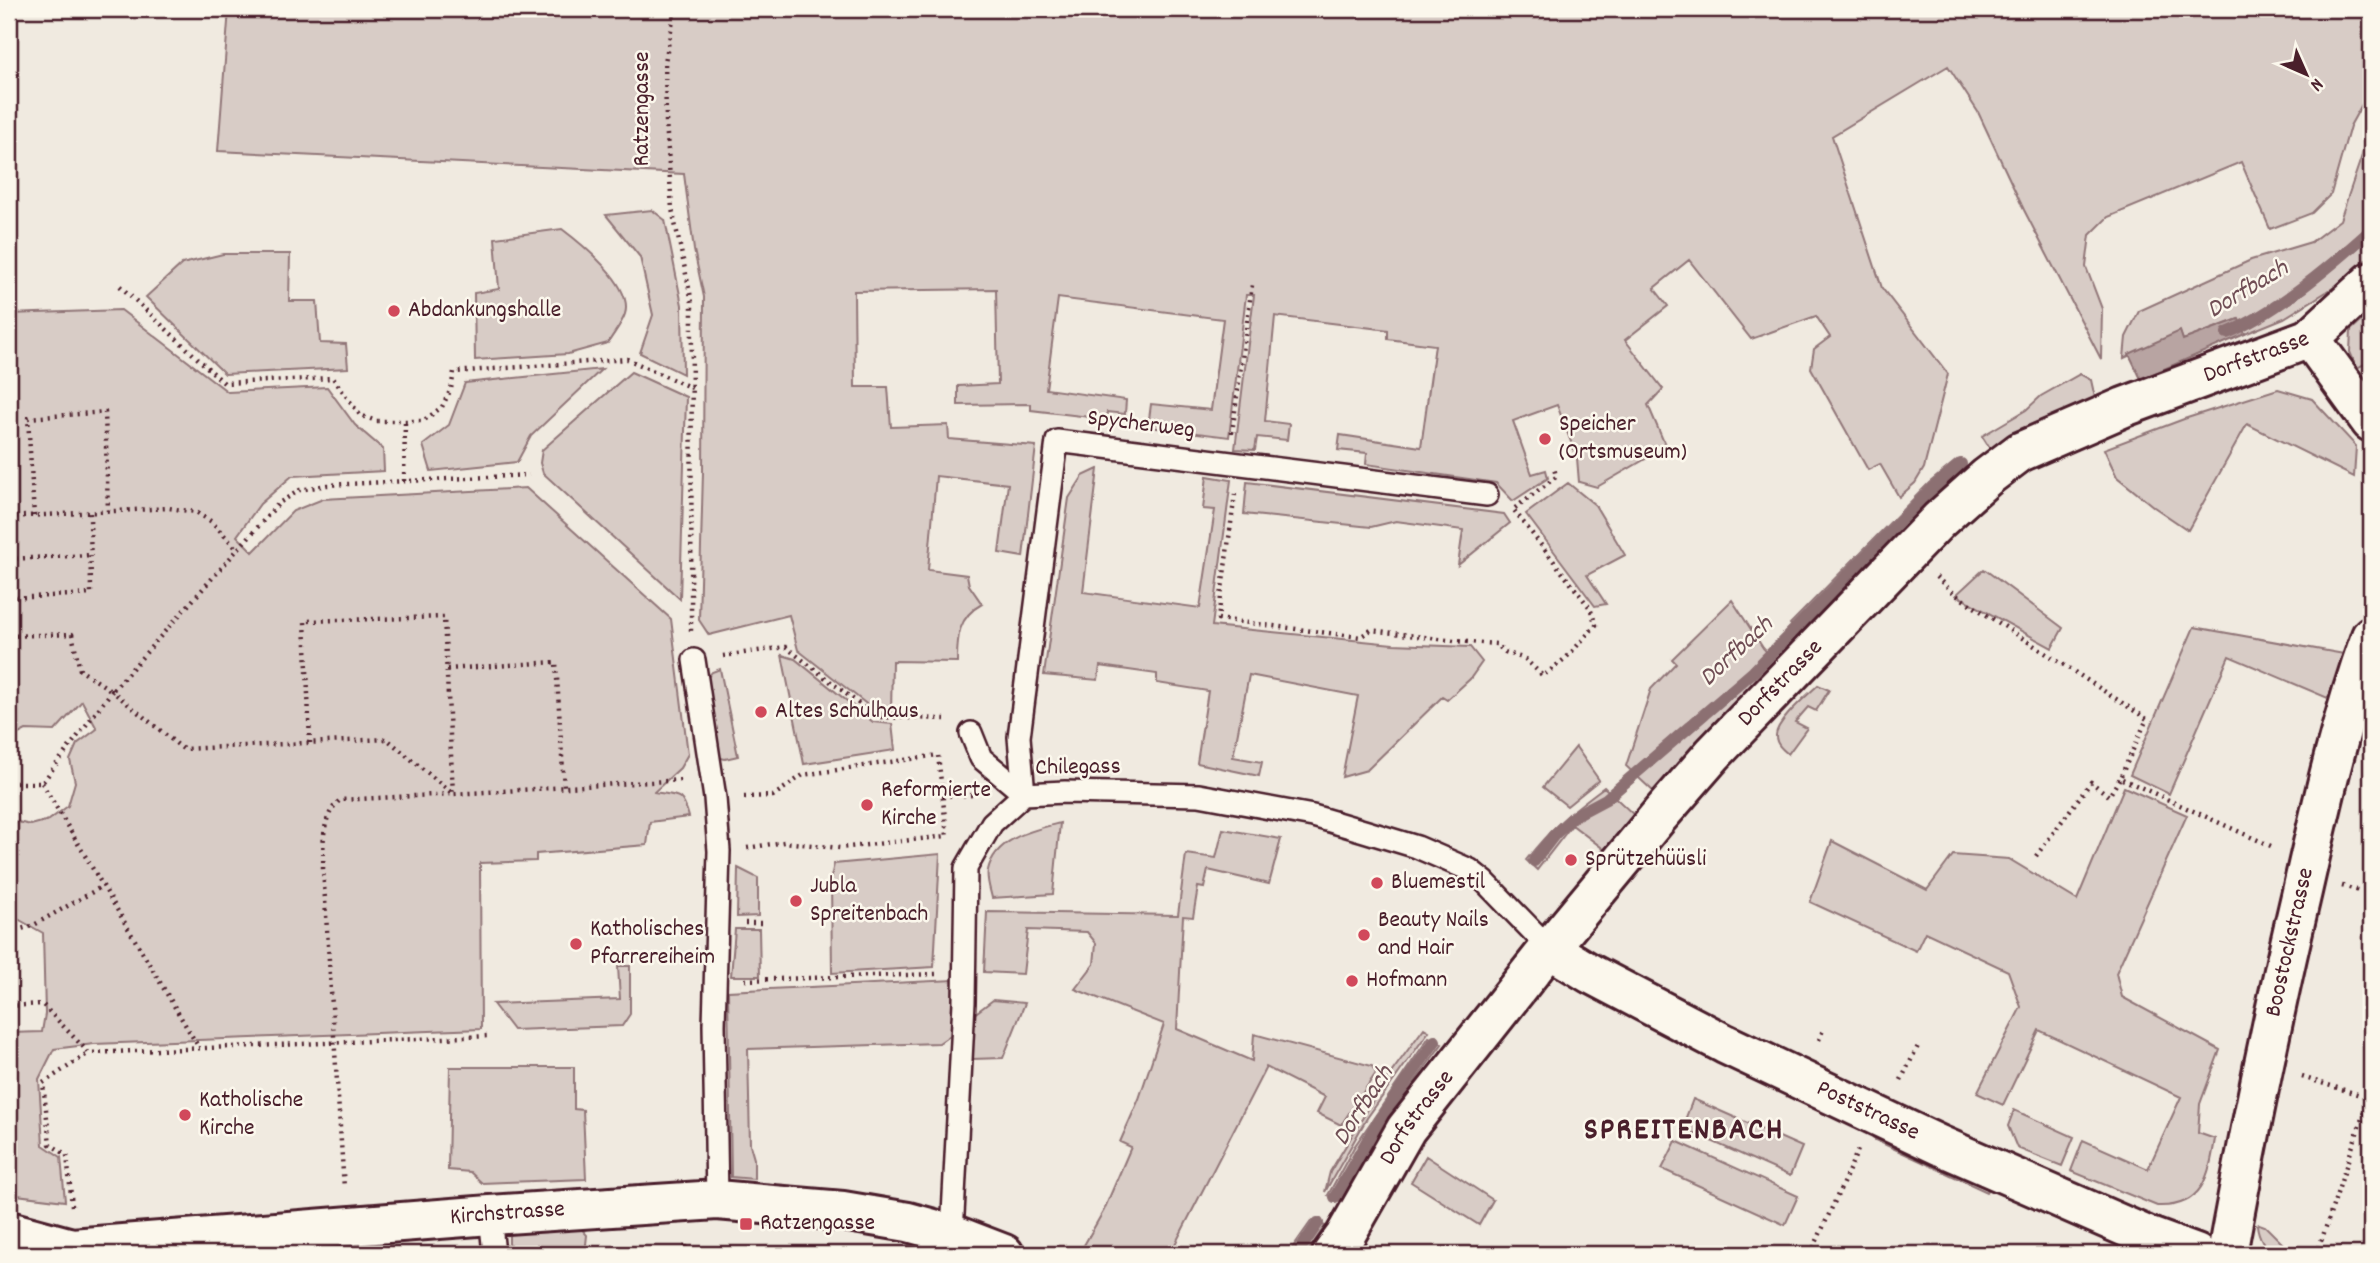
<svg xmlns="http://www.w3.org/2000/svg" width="2380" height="1263" viewBox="0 0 2380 1263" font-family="Dekko,sans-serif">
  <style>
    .green { fill: #d8ccc6; stroke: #917678; stroke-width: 2 }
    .water { fill: #b8a4a2; stroke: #8c6f72; stroke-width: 2 }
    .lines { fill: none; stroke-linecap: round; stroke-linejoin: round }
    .stream { stroke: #8c6f72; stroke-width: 12 }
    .lane-casing { stroke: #4a1f2b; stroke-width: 26 }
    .street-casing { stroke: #4a1f2b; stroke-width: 44 }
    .path { stroke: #4a1f2b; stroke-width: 4.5; stroke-dasharray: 2 5; stroke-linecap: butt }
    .lane { stroke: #fbf7ec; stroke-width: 21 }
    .street { stroke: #fbf7ec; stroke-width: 38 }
    .poi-dot { fill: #d1495b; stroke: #fbf7ec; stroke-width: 2.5 }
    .labels { text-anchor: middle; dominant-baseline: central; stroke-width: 5; stroke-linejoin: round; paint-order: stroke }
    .street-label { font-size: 24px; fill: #4a1f2b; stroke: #fbf7ec }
    .poi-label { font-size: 24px; fill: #4a1f2b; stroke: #fbf7ec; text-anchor: start }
    .water-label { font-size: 26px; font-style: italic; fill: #704e55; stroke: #fbf7ec }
    .district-label { font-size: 32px; font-weight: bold; letter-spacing: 2px; fill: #4a1f2b; stroke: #fbf7ec }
  </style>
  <rect width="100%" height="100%" fill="#f0eae0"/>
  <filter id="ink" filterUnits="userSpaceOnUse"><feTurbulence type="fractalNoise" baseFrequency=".0143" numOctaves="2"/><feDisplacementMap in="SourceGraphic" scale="14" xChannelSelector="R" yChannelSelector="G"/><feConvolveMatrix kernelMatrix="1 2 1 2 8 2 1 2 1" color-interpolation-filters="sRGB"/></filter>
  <g filter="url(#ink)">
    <path class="green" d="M229 9H2371V88L2350 126 2331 194 2312 213 2270 229 2241 162 2108 217 2090 235 2086 267 2102 309 2101 359 2024 210 1978 112 1948 66 1832 136 1882 288 1948 374 1924 468 1915 483 1899 497 1880 464 1868 470 1811 368 1814 349 1830 337 1816 316 1751 339 1689 260 1654 288 1668 306 1625 340 1663 389 1648 405 1666 447 1597 487 1579 482 1577 458 1557 405 1513 421 1532 474 1546 470 1548 478 1513 501 1496 483 1366 464 1367 453 1338 450 1340 435 1421 447 1435 345 1388 339V330L1275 316 1265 421 1289 424 1287 440 1257 437 1255 450 1235 449 1254 295H1246L1229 437 1148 427 1151 404 1211 410 1223 319 1058 298 1046 389 1126 400 1125 414 1107 412 1106 419 1031 410V404L958 405V386L998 384 996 289 854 291 855 387H888L891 427 948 425 949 439 1036 446 1023 557 999 553 1008 484 936 476 928 570 967 575 969 585 982 604C958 617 957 637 957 662L892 661 891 713 879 714 798 650 789 615 709 635 699 620 703 472 704 297 694 250 684 174 218 151Z
      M2371 129V255L2336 286 2284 318 2245 334 2238 319 2183 340 2180 332 2124 358 2126 337 2139 311 2251 260 2311 242 2340 220Z
      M652 210 665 220 682 305 683 374 640 353 653 315 640 257 606 215Z
      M562 229C582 244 634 286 625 314 622 324 613 334 608 343L568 354 475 360 474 293 499 289 495 238Z
      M223 254H290L289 301H317L320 343 346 344 348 368 225 374 146 297 182 264Z
      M121 310 228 392 327 387 355 425 383 449 384 471 292 476 260 504 237 536 253 552 293 511 323 499 526 488 671 619 688 754 680 768 654 792C678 796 682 792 689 817L650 822 647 845 536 854V861L480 863 481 1029 94 1044 54 1049 39 1079 43 1145 61 1157 65 1201 9 1194V1069L16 1064 9 1053V1033L42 1032 45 1014 43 933 9 914V899L17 882 9 878V820L31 825 49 820 68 806 75 782 70 760 77 744 97 729 82 701 55 731 26 730 9 739V314Z
      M2371 312V361L2357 368 2350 352 2351 330Z
      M602 369 531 436 517 462 431 471 423 445 449 425 465 383Z
      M631 372 686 397 680 599 543 473 540 463 542 450Z
      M2080 374 2091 380 2095 398 2013 439 1992 452 1982 436 2026 410 2041 396Z
      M2278 389 2312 399 2356 446 2354 477 2247 424 2188 530 2154 507 2117 477 2104 449 2184 419Z
      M1957 460 1965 469 1935 494 1801 634 1790 624 1929 483Z
      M1098 469 1083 592 1200 608 1215 510 1203 509 1207 476 1231 480 1212 626 1393 644 1470 647 1482 662 1470 679 1447 700 1442 697 1367 770 1342 777 1358 696 1249 675 1233 757 1262 762 1259 776 1197 763 1208 691 1157 683V674L1100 666 1098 680 1044 675 1069 498 1083 476Z
      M1247 482 1504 514 1510 523 1458 565 1463 530 1396 521 1371 527 1244 514Z
      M1568 483 1595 505 1625 555 1587 575 1606 604 1595 606 1526 514Z
      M1984 569 2063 628 2052 648 1956 595Z
      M1732 600 1763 648 1776 662 1699 740 1654 792 1626 766 1651 689 1676 663 1672 659Z
      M2194 627 2344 654 2330 699 2229 656 2169 794 2130 775Z
      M782 655 795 659 873 722 892 724 895 750 804 764Z
      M720 669 738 756 725 759 713 756 708 677 712 672Z
      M1818 685 1829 690 1816 711 1808 707 1795 722 1807 728 1788 754C1782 749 1776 744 1776 736 1775 722 1809 694 1818 685Z
      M1576 747 1599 780 1567 806 1543 787Z
      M1604 787 1634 815 1605 850 1572 825 1537 870 1526 860C1552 827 1570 812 1604 787Z
      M2124 787 2187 815 2116 973 2122 997 2220 1050 2200 1104 2198 1133 2215 1139C2209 1176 2203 1208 2157 1206L2071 1171 2083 1140 2148 1169 2181 1097 2039 1030 2003 1105 1977 1093 2021 1007 2008 971 1925 932 1916 951 1810 902 1832 841 1927 890 1953 855 2009 859 2077 900Z
      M1060 823 1053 894 992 898C990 889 986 878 988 870 995 838 1033 830 1060 823Z
      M1223 829 1281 839 1269 884 1208 870 1204 888 1198 887 1193 917 1183 916 1177 1029 1252 1061 1254 1034 1372 1066 1376 1073 1341 1125 1317 1113 1325 1097 1266 1067 1170 1254H1079L1104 1210 1131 1147 1120 1142 1139 1099 1164 1024 1075 989 1094 964 1096 943 1087 932 1028 930 1023 974 984 972 987 912 1178 915 1186 854 1216 858Z
      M940 854 934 967 832 973 831 877 834 864Z
      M738 868 758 878V916L737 917Z
      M735 929H759L760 976H731Z
      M618 966H630V1014L622 1026 513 1030 493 1004 620 999Z
      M954 980 952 1034 939 1043 748 1049 750 1145 754 1159V1179L731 1177 728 991Z
      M993 1000 1025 1003 1003 1058 972 1059 973 1015Z
      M1424 1028 1429 1031 1367 1118 1325 1192 1330 1172 1383 1084Z
      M1429 1037 1442 1044 1386 1121 1341 1201 1328 1195 1354 1147Z
      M450 1067H574V1109L583 1110 586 1179 482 1183 470 1172 448 1170Z
      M1693 1099 1802 1147 1790 1176 1682 1128Z
      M2014 1110 2074 1137 2062 1166 2017 1148 2008 1126Z
      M1873 1132 1985 1186 1988 1190 1987 1192 1875 1140 1872 1136Z
      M1676 1141 1798 1196 1785 1225 1662 1169Z
      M1426 1156 1493 1200 1479 1225 1411 1182Z
      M1312 1220 1325 1226 1306 1254H1288Z
      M577 1224 587 1235 585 1254H509V1235L519 1227Z
      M2259 1224 2265 1226 2293 1254C2289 1254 2280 1256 2276 1254 2265 1251 2258 1235 2257 1225Z
      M906 1246 944 1251 950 1254H901Z"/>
    <path class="water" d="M2239 319 2245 334 2141 379 2129 354 2180 331 2183 340Z"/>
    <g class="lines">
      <path class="stream" d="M2227 333C2276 313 2332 265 2371 230
        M1534 861 1554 835 1574 816 1606 799 1753 672 1933 488 1961 464
        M1335 1197 1378 1122 1435 1041
        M1297 1254 1318 1223"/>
      <defs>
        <path id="lane" d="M694 660 715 798 719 851 714 1025 717 1200
          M971 733 981 758 1024 794
          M1024 794 1019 737 1057 441 1487 495
          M490 1215 494 1254
          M952 1234 964 1002 966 868 992 823 1024 794 1065 792 1199 795 1313 816 1364 831 1417 847 1470 870 1485 882 1550 949"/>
        <g id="street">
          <path d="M2310 338 2371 422"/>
          <path id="s1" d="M1550 949 1591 974 1725 1044 1939 1145 2147 1236 2196 1254"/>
          <path id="s2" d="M9 1231 72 1248 490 1215 717 1200 843 1211 908 1222 952 1234 1004 1254"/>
          <path id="s3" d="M1332 1254 1345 1236 1406 1129 1543 956 1659 816 1713 754 1939 520 1987 477 2020 452 2124 407 2310 338 2371 282"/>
          <path id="s4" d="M2227 1254C2249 1134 2273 1015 2301 896 2321 808 2340 721 2371 636"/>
        </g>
      </defs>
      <use href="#lane" class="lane-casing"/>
      <use href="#street" class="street-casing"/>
      <path class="path" d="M675 9 665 62 666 121 672 209 692 302 691 631
        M120 286 224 383 333 378 360 415 376 421H423L442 407 451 389 454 372 627 359 692 388
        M1232 433 1252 285
        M404 481 405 422
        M1235 494 1218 619 1360 637 1371 630 1454 641 1496 644 1505 652 1525 659 1543 676 1567 657 1596 625 1590 608 1513 509
        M1515 508 1556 477 1554 467
        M34 516 28 418 105 412 108 511
        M9 517 169 508 196 512 212 522 237 549
        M9 559 91 555
        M1936 577 1956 595 2147 719 2120 778 2271 846
        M9 598 91 594 90 512
        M9 636 72 634 80 670 112 691 279 503 300 490 327 485 529 475
        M723 656 786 647 876 717 945 719
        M447 669 556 662 564 788
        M310 743 305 621 444 617 453 794 340 800C320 818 324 844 323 869L344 1188
        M9 783H42L112 691 183 749 387 739 453 794 683 780
        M42 783 199 1048
        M942 796 976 795
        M744 797 773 796 803 775 938 755 947 836 840 848 784 842 747 848
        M2036 856 2091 782 2109 796 2120 778
        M2342 886 2371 894
        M745 923H762
        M9 932 32 926 103 886
        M745 980 936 974
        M9 1006 42 1004 89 1053 489 1036
        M1819 1040 1823 1030
        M2302 1077 2370 1098
        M1901 1080 1919 1044
        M72 1206 67 1155 50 1144 43 1083 89 1053
        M685 1254 686 1240
        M1811 1254 1858 1150
        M2317 1254 2369 1097"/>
      <use href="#lane" class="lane"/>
      <use href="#street" class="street"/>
    </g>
  </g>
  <g class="poi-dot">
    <circle cx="394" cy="311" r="7"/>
    <circle cx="1545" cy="439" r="7"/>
    <circle cx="761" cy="712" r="7"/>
    <circle cx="867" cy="805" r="7"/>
    <circle cx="1571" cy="860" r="7"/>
    <circle cx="1377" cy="883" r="7"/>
    <circle cx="796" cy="901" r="7"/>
    <circle cx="1364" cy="935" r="7"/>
    <circle cx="576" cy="944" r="7"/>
    <circle cx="1352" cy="981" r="7"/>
    <circle cx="185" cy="1115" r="7"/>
    <rect x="739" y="1217" width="14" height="14" rx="3.5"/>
  </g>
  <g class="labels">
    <g class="street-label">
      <text transform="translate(643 109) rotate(-90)">Ratzengasse</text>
      <text stroke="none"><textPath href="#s3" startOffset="1316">Dorfstrasse</textPath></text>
      <text transform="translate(1141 425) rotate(7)">Spycherweg</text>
      <text stroke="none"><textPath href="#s3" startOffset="728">Dorfstrasse</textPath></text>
      <text transform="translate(1078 768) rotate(-1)">Chilegass</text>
      <text stroke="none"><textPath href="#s4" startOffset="318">Boostockstrasse</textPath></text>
      <text stroke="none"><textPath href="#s1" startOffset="357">Poststrasse</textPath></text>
      <text stroke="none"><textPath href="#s3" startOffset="161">Dorfstrasse</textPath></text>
      <text stroke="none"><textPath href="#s2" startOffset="502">Kirchstrasse</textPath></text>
    </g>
    <g class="poi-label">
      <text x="408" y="311">Abdankungshalle</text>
      <text x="1559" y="425">Speicher<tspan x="1559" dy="28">(Ortsmuseum)</tspan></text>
      <text x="775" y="712">Altes Schulhaus</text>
      <text x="881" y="791">Reformierte<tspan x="881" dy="28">Kirche</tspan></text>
      <text x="1585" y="860">Sprützehüüsli</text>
      <text x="1391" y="883">Bluemestil</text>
      <text x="810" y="887">Jubla<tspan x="810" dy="28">Spreitenbach</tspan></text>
      <text x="1378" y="921">Beauty Nails<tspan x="1378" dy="28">and Hair</tspan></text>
      <text x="590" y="930">Katholisches<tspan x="590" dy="28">Pfarrereiheim</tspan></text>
      <text x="1366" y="981">Hofmann</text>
      <text x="199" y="1101">Katholische<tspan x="199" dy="28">Kirche</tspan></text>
      <text x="760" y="1224">Ratzengasse</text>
    </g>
    <g class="water-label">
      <text transform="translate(2248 290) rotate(-31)">Dorfbach</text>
      <text transform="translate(1737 652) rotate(-43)">Dorfbach</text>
      <text transform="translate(1364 1106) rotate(-57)">Dorfbach</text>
    </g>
    <g class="district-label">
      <text x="1684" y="1132">SPREITENBACH</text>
    </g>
  </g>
  <rect width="2380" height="1263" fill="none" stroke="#fbf7ec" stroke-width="35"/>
  <rect x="18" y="18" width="2345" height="1228" fill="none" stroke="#4a1f2b" stroke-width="2.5" filter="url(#ink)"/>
  <g transform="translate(2306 74) rotate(135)" stroke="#fbf7ec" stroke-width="5" paint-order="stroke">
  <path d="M0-5L12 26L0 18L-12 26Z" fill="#4a1f2b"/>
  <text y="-10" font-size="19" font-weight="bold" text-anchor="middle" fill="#4a1f2b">N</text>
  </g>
</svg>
